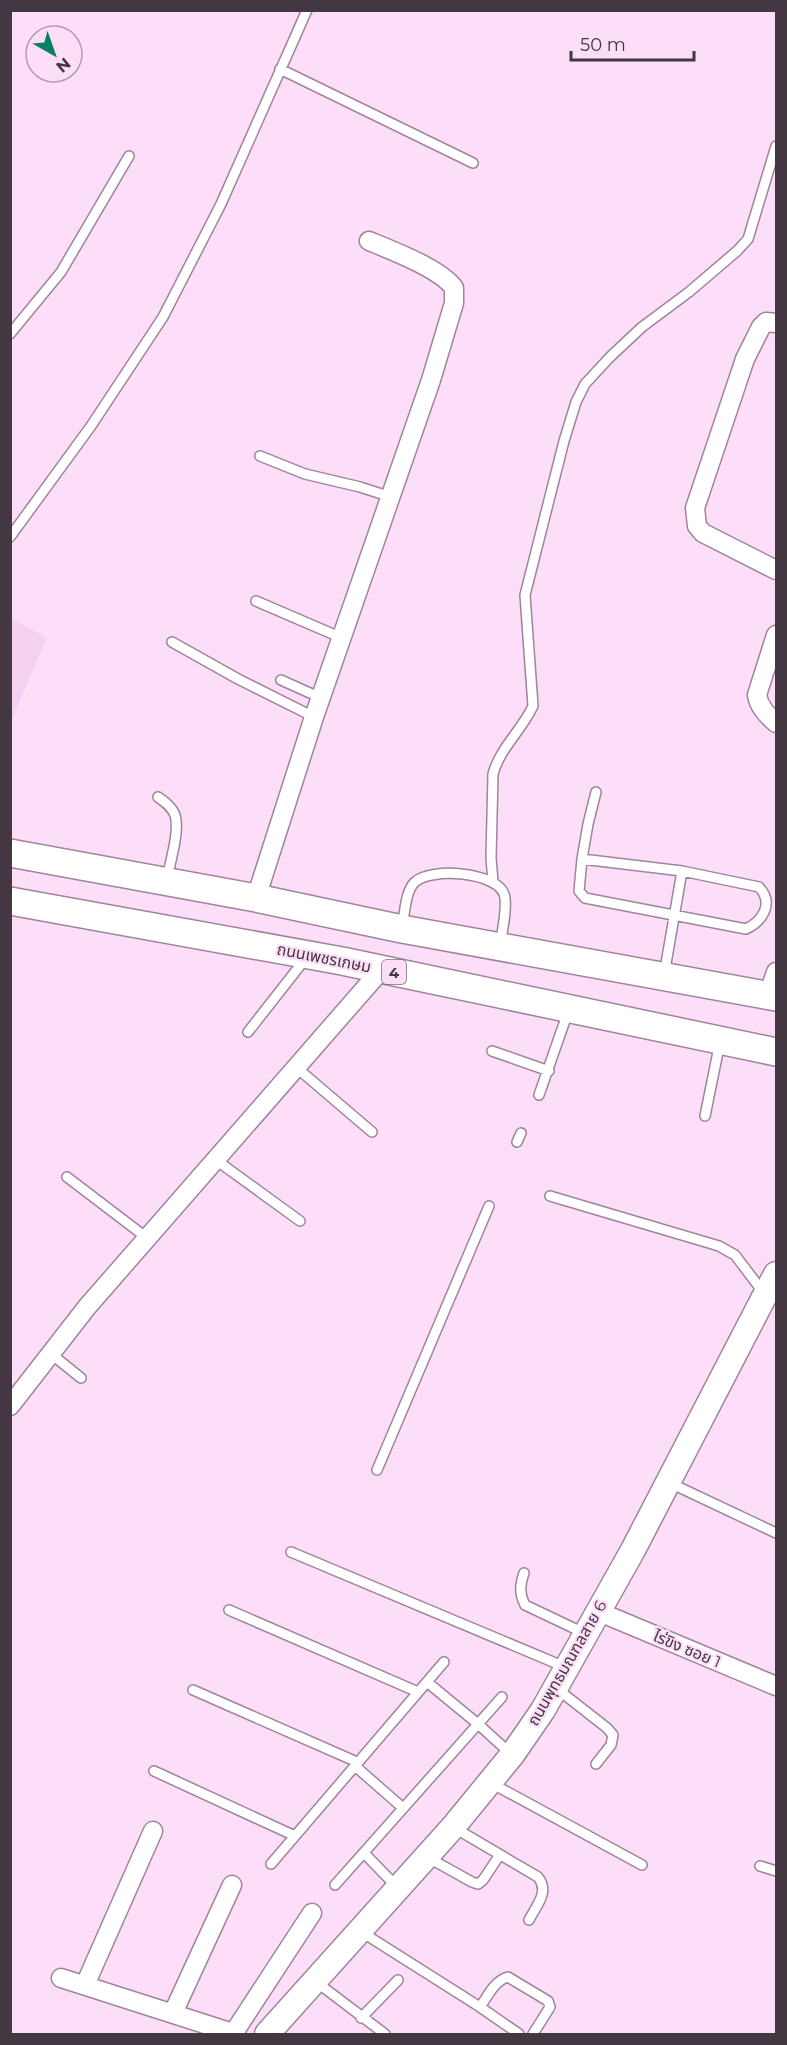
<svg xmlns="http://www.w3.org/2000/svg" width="787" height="2045" viewBox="0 0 787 2045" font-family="Montserrat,'Noto Sans Thai',sans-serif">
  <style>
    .built { fill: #f5d1f1 }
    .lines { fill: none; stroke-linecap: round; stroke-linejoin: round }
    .lane-casing { stroke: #9f849c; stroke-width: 12 }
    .street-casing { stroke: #9f849c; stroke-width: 21 }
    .secondary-casing { stroke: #9f849c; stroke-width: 27 }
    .primary-casing { stroke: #9f849c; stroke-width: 30 }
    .lane { stroke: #fff; stroke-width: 9 }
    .street { stroke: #fff; stroke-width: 18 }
    .secondary { stroke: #fff; stroke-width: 24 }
    .primary { stroke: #fff; stroke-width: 27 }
    .labels { text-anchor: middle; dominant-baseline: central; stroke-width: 4.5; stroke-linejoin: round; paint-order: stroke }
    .shield { fill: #fcdef9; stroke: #7a6978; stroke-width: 1.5 }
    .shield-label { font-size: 15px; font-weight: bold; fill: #433741 }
    .street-label { font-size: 16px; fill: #433741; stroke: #fcdef9 }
  </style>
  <rect width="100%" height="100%" fill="#fcdef9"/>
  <path class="built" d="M11 618 47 638 11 721Z"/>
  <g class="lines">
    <defs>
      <path id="lane" d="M280 69 473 163
        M10 334 61 272 129 156
        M260 456 305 474 360 487 391 497
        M10 537 91 426 163 317 221 204 307 10
        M256 601 342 638
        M172 642 238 679 314 717
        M281 680 321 698
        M158 797C165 802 172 807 175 815 180 831 170 862 167 879
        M582 859 682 871 759 887C774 903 763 921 746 929L585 898 579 891Z
        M582 859 588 824 596 792
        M493 882 491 858 493 774C500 748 522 730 533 706L525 595 564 441 576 402 585 384 610 357 642 327 689 292 737 251 748 239 776 146
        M402 926C405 914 405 891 415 882 431 867 496 872 504 894 508 905 502 933 500 945
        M664 975 682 871
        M248 1032 306 958
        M492 1051 549 1071
        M297 1068 372 1132
        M539 1095 568 1012
        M705 1116 720 1042
        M517 1142 521 1133
        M216 1160 300 1221
        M67 1177 147 1238
        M550 1196 719 1246 735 1255 763 1292
        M50 1353 81 1378
        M377 1470 489 1206
        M670 1483 776 1533
        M291 1552 565 1667
        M524 1573C520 1585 519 1593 525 1605L584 1633
        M229 1610 418 1692
        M427 1682 478 1724 512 1755
        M556 1688 607 1728 613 1735 611 1745 596 1764
        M193 1690 357 1762
        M355 1766 403 1808
        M154 1771 295 1836
        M491 1783 642 1865
        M453 1827 538 1877C550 1892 536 1906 529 1920
        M364 1853 397 1887
        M427 1857 472 1882 478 1884 483 1880 499 1856
        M271 1864 444 1662
        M760 1866 776 1871
        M335 1885 502 1697
        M360 1931 480 2007 519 2034
        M315 1981 385 2034
        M480 2007C488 1996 494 1981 508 1977L548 2001 550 2007 533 2034
        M361 2018 398 1980"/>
      <path id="street" d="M776 323 766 322 761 327 745 359 695 508 697 526 703 533 776 570
        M776 635 757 695C759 707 767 715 776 723
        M256 898 314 717 431 380 454 303V288C441 269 391 250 369 241
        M768 996 776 972
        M10 1406 87 1307 382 969
        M597 1611 776 1686
        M61 1978 236 2034
        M85 1985 153 1831
        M173 2013 232 1885
        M233 2034 312 1913"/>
      <path id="secondary" d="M267 2034 453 1827 512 1755 543 1710 633 1550 776 1274"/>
      <path id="primary" d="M10 853 256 898 402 929 776 997
        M10 901 342 961 776 1052"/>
    </defs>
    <use href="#lane" class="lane-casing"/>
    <use href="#street" class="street-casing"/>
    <use href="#secondary" class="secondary-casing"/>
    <use href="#primary" class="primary-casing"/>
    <use href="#lane" class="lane"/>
    <use href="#street" class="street"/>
    <use href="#secondary" class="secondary"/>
    <use href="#primary" class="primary"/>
  </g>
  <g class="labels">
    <rect class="shield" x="382" y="960" width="24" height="24" rx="4.5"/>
    <g class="shield-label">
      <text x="394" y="972">4</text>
    </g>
    <g class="street-label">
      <text transform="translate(324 958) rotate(11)">ถนนเพชรเกษม</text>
      <text transform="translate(687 1649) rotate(23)">ไร่ขิง ซอย 1</text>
      <text transform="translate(567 1663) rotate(-60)">ถนนพุทธมณฑลสาย 6</text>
    </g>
  </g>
  <rect width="787" height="2045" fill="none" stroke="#433741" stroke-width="24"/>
  <g transform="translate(54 54) rotate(140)"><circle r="28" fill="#fcdef9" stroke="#b29baf" stroke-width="1.5"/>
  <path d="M0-4.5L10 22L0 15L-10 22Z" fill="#048161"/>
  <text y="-9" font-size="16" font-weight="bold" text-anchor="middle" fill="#433741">N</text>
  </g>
  <path d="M571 51v9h123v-9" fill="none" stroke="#433741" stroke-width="3"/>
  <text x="580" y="51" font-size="18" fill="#433741" stroke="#fcdef9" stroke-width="4.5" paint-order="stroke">50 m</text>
</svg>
